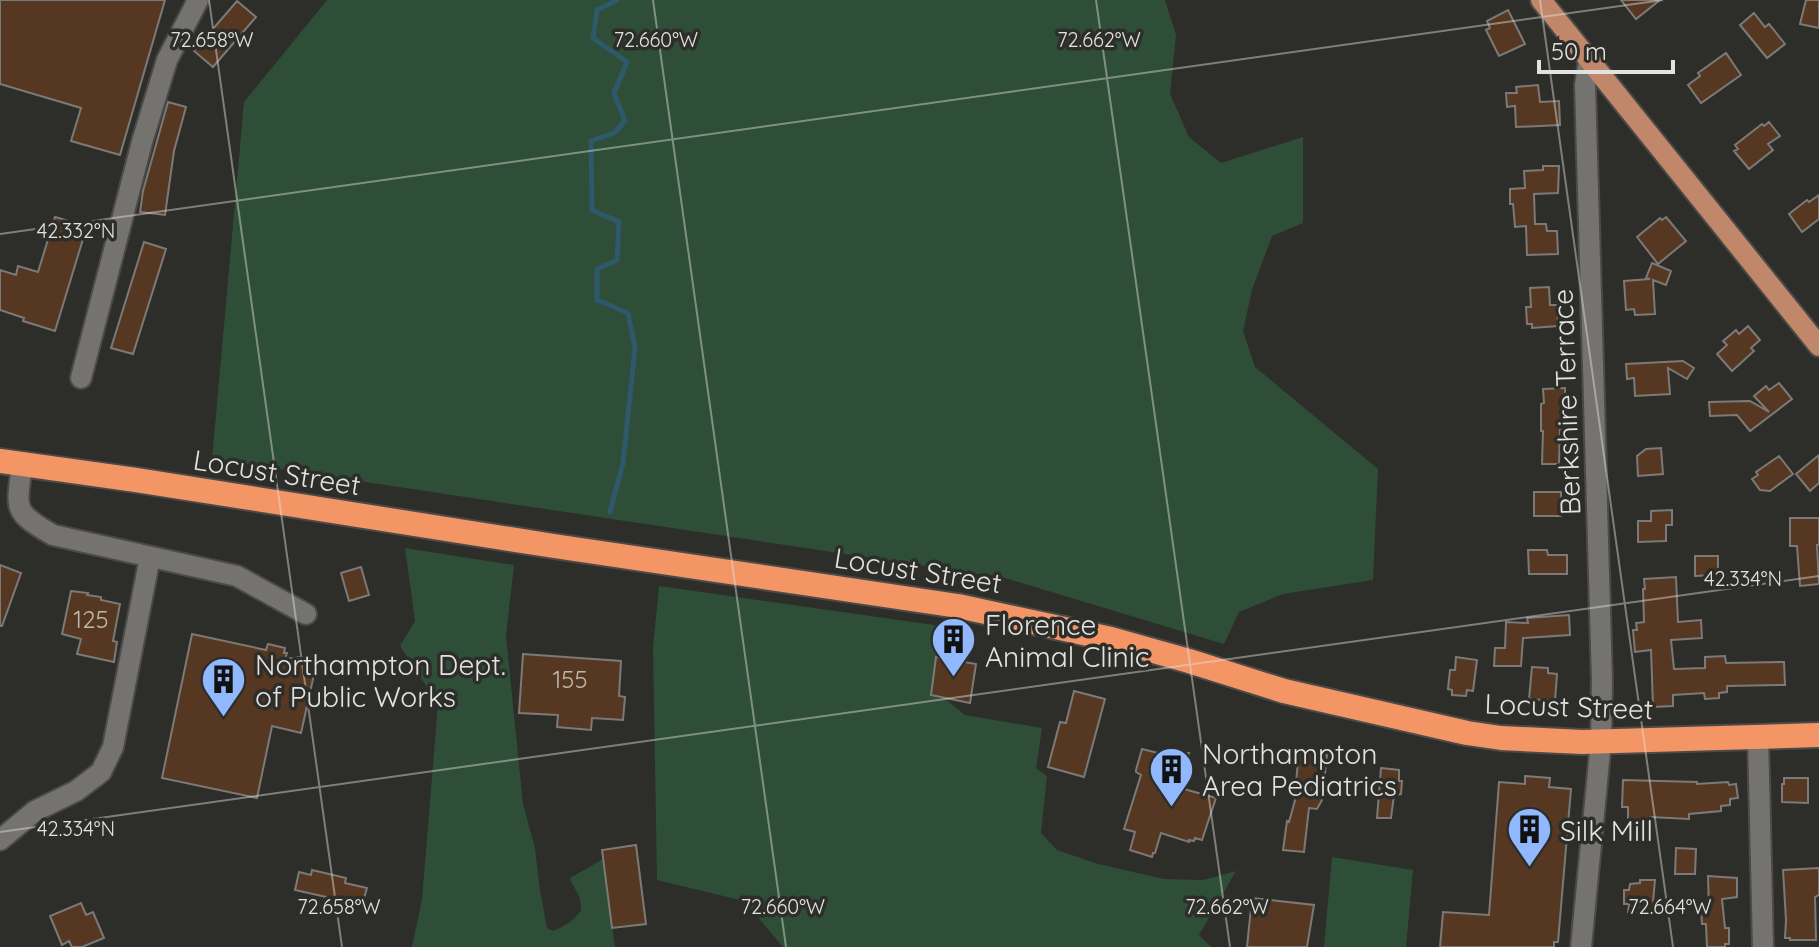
<svg xmlns="http://www.w3.org/2000/svg" width="1819" height="947" viewBox="0 0 1819 947" font-family="Quicksand,sans-serif">
  <style>
    .green { fill: #2e4e38 }
    .lines { fill: none; stroke-linecap: round; stroke-linejoin: round }
    .stream { stroke: #2e596a; stroke-width: 5 }
    .building { fill: #563822; stroke: #7c7a78; stroke-width: 2 }
    .minor-casing { stroke: #4b4a48; stroke-width: 24 }
    .major-casing { stroke: #4b4a48; stroke-width: 24 }
    .highway-casing { stroke: #4b4a48; stroke-width: 28 }
    .minor { stroke: #747370; stroke-width: 20 }
    .major { stroke: #c1876a; stroke-width: 20 }
    .highway { stroke: #f49566; stroke-width: 24 }
    .ticks { fill: none; stroke: #e2e2e0; stroke-width: 2; stroke-opacity: 0.45 }
    .labels { text-anchor: middle; dominant-baseline: central; stroke-width: 7; stroke-linejoin: round; paint-order: stroke }
    .number-label { font-size: 24px; fill: #bfb8b0 }
    .street-label { font-size: 28px; fill: #e2e2e0; stroke: #2d2d2a }
    .poi-label { font-size: 28px; fill: #e2e2e0; stroke: #2d2d2a; text-anchor: start }
    .ticks-label { font-size: 20px; text-anchor: middle; fill: #e2e2e0; stroke: #2d2d2a; stroke-width: 7; stroke-linejoin: round; paint-order: stroke }
  </style>
  <rect width="100%" height="100%" fill="#2d2d2a"/>
  <path class="green" d="M327 0H1165L1176 35 1170 94 1189 137 1221 163 1303 137V223L1272 236 1252 290 1243 331 1255 367 1378 469 1373 580 1283 594 1239 612 1224 644 1005 578 212 459 244 102Z
    M405 548 514 565 506 636 523 804 535 848 540 890 547 928 553 931C565 926 574 921 581 910 581 903 580 897 576 891 574 885 571 884 570 878L603 859 615 947H412L422 899 438 704 400 646 415 621Z
    M659 586 941 626 931 695 943 697 965 715 1042 728 1036 768 1047 776 1041 833 1057 850 1098 864 1164 879 1203 880 1236 871 1199 935 1211 947H783L744 901 657 880 653 647Z
    M1332 857 1413 870 1406 947H1324Z"/>
  <g class="lines">
    <path class="stream" d="M610 512 623 463 635 348 628 313 597 300V269L617 260 619 222 592 210 591 141 614 133 625 121 614 93 627 62 593 38 597 10 617 0"/>
  </g>
  <path class="building" d="M0 0H165L120 155 71 141 81 108 0 84Z
    M1621 0H1660L1636 19Z
    M1806 0H1819V28L1800 24Z
    M237 1 256 17 213 67 194 51Z
    M1508 10 1525 44 1499 56 1486 30 1490 28 1487 21Z
    M1754 13 1765 27 1769 24 1785 44 1767 58 1740 25Z
    M1726 53 1741 75 1701 103 1688 85 1700 76 1698 73Z
    M1538 85 1540 102 1559 101 1560 125 1516 127 1515 106 1507 107 1506 93H1517L1516 87Z
    M168 102 186 107 174 151 165 215 140 212 143 191Z
    M1769 122 1780 136 1768 144 1773 150 1749 169 1734 151 1738 149 1735 145 1762 124 1764 126Z
    M1543 166H1559L1558 193 1534 194 1535 224H1546L1547 231H1557L1558 254 1527 255 1526 226 1515 227 1513 204H1510V189L1525 188 1524 171 1543 170Z
    M1819 195V219L1802 232 1789 214 1807 200 1809 202Z
    M55 217 87 226 55 331 23 321 24 318 0 310V270L16 275 18 266 38 272Z
    M1666 217 1686 241 1658 264 1637 237 1660 218 1662 220Z
    M144 242 166 249 133 354 111 348Z
    M1652 263 1671 271 1666 285 1653 280 1655 314 1635 315 1634 309 1626 310 1624 281 1650 279 1646 278Z
    M1549 287 1550 305H1557L1558 326 1532 328V324H1527L1526 307H1531L1530 288Z
    M1748 326 1760 340 1751 348 1754 351 1732 371 1717 354 1727 345 1723 341 1736 330 1739 334Z
    M1683 361 1694 368 1687 379 1668 368 1670 394 1635 396 1634 378 1627 379 1626 364Z
    M1779 383 1792 399 1750 431 1737 415 1710 416 1709 402 1750 401 1769 412 1754 396 1766 386 1769 390Z
    M1565 388 1566 430H1560L1559 464H1542L1543 431H1541V404L1544 403 1543 389Z
    M1661 448 1663 474 1638 476 1637 456 1646 449Z
    M1819 455V483L1810 491 1796 474Z
    M1779 456 1793 474 1770 491 1760 490 1752 479 1758 475 1756 472Z
    M1534 492H1561V516H1534Z
    M1672 510V525H1666V541L1638 542V521H1651V511Z
    M1790 518H1819V545H1817L1819 584 1800 586 1797 546H1790Z
    M1528 550H1547L1548 555H1567V574H1529Z
    M1695 556H1718V575L1695 576Z
    M0 565 21 573 2 626H0Z
    M361 567 369 595 349 601 341 573Z
    M1676 577 1678 622 1701 620 1702 638 1671 640 1674 669 1705 668V657L1725 656 1726 663 1784 662 1785 685 1727 686V692L1719 693V698L1705 699 1704 693 1673 695V706L1653 707 1651 650 1635 652 1633 630H1637L1636 623 1644 622 1643 589H1645L1644 579Z
    M71 591 88 593 87 595 101 597V600L120 604 113 641 117 642 114 662 77 654 81 639 62 634Z
    M1569 615 1570 635 1523 638 1521 666H1494L1495 648H1505L1506 622 1528 623 1527 618Z
    M192 634 266 650 268 644 285 648 284 653H287L285 659 301 657 317 661 301 733 272 726 257 798 162 778Z
    M523 654 621 661 619 696 625 697 623 720 592 718 591 730 557 727 558 715 519 713Z
    M936 657 976 664 970 703 931 695Z
    M1456 657 1477 660 1473 691 1467 690 1466 696 1452 695V690L1448 689 1450 670H1455Z
    M1532 667 1548 668V673L1557 674 1555 701 1529 699Z
    M1074 691 1105 699 1084 777 1048 767 1060 722 1066 723Z
    M1142 749 1170 756 1189 753 1186 763 1187 770 1181 785 1185 786 1184 789 1216 798 1202 840 1195 838 1194 841 1189 840V842L1161 833 1155 853H1153L1152 857 1130 850 1135 832 1124 829 1141 775 1136 772V770Z
    M1299 752 1327 755 1322 800 1317 809 1309 808 1304 852 1283 850 1287 821 1289 822 1297 793 1296 782Z
    M1381 768 1399 770V781H1402L1401 794 1394 795 1391 818H1377Z
    M1525 776 1550 778 1549 787 1571 789 1558 942H1554V947H1440L1443 912 1489 915 1499 782 1525 784Z
    M1784 778H1808V803L1782 802V784H1784Z
    M1623 780 1697 782V784L1728 782 1729 785 1736 784 1738 798 1730 799V805L1721 806V811L1689 814V819L1650 817 1649 836H1632L1633 826H1628V807H1622Z
    M636 845 646 924 612 928 602 850Z
    M1676 848 1696 849 1695 874H1675Z
    M1819 868V895L1815 897 1816 940H1790V938H1785L1786 920 1783 870Z
    M312 870 346 878 345 883 367 888 362 905 295 890 299 872 311 875Z
    M1708 876 1737 878V897L1722 899 1725 928H1729V944H1725V947H1707L1706 924H1702L1701 910H1709Z
    M1640 880H1655L1652 913 1628 912 1629 904H1624V890H1629L1630 884 1640 883Z
    M1252 898 1314 905 1307 947H1247Z
    M81 903 86 915 93 912 104 938 82 947H72L69 941 62 945 50 916Z"/>
  <g class="lines">
    <defs>
      <path id="minor" d="M81 378 142 142 167 60 198 0
        M22 464C17 509 11 511 53 535L237 576 306 614
        M1758 736 1763 947
        M0 840 35 811 76 791 101 772 113 747 150 557
        M1581 947 1601 741 1602 681 1585 85 1589 61"/>
      <path id="major" d="M1541 0 1819 346"/>
      <path id="highway" d="M0 461 136 480 554 546 958 606 1111 639 1189 661 1284 691 1467 733 1501 738 1582 742 1819 735"/>
    </defs>
    <use href="#minor" class="minor-casing"/>
    <use href="#major" class="major-casing"/>
    <use href="#highway" class="highway-casing"/>
    <use href="#minor" class="minor"/>
    <use href="#major" class="major"/>
    <use href="#highway" class="highway"/>
  </g>
  <path class="ticks" d="M209 0 342 947M653 0 786 947M1096 0 1230 947M1540 0 1673 947M0 234 1663 0M0 832 1819 576"/>
  <defs>
    <symbol id="building-pin" viewBox="-11 -11 22 30"><path d="M0 17L-7.5 6A9.5 9.5 0 1 1 7.5 6Z" fill="#91b8fd" stroke="#2d2d2a"/><path d="M-4-6H4V6H1V3H-1V6H-4ZM-2.5-4.3h1.7v1.8h-1.7ZM.8-4.3h1.7v1.8H.8ZM-2.5-1h1.7V.8h-1.7ZM.8-1h1.7V.8H.8Z" fill="#111"/></symbol>
  </defs>
  <g fill-rule="evenodd">
    <use href="#building-pin" x="928" y="614" width="51" height="69"/>
    <use href="#building-pin" x="198" y="654" width="51" height="69"/>
    <use href="#building-pin" x="1146" y="744" width="51" height="69"/>
    <use href="#building-pin" x="1504" y="804" width="51" height="69"/>
  </g>
  <g class="labels">
    <g class="number-label">
      <text x="91" y="619">125</text>
      <text x="570" y="679">155</text>
    </g>
    <g class="street-label">
      <text transform="translate(1566 402) rotate(-92)">Berkshire Terrace</text>
      <text transform="translate(277 472) rotate(9)">Locust Street</text>
      <text transform="translate(918 570) rotate(9)">Locust Street</text>
      <text transform="translate(1569 706) rotate(2)">Locust Street</text>
    </g>
    <g class="poi-label">
      <text x="985" y="624">Florence<tspan x="985" dy="32">Animal Clinic</tspan></text>
      <text x="255" y="664">Northampton Dept.<tspan x="255" dy="32">of Public Works</tspan></text>
      <text x="1202" y="753">Northampton<tspan x="1202" dy="32">Area Pediatrics</tspan></text>
      <text x="1560" y="830">Silk Mill</text>
    </g>
  </g>
  <g class="ticks-label">
    <text x="212" y="47">72.658°W</text>
    <text x="656" y="47">72.660°W</text>
    <text x="1099" y="47">72.662°W</text>
    <text x="76" y="238">42.332°N</text>
    <text x="1743" y="586">42.334°N</text>
    <text x="76" y="836">42.334°N</text>
    <text x="339" y="914">72.658°W</text>
    <text x="783" y="914">72.660°W</text>
    <text x="1227" y="914">72.662°W</text>
    <text x="1670" y="914">72.664°W</text>
  </g>
  <path d="M1539 60v12h134v-12" fill="none" stroke="#e2e2e0" stroke-width="4"/>
  <text x="1551" y="60" font-size="24" fill="#e2e2e0" stroke="#2d2d2a" stroke-width="6" paint-order="stroke">50 m</text>
</svg>
